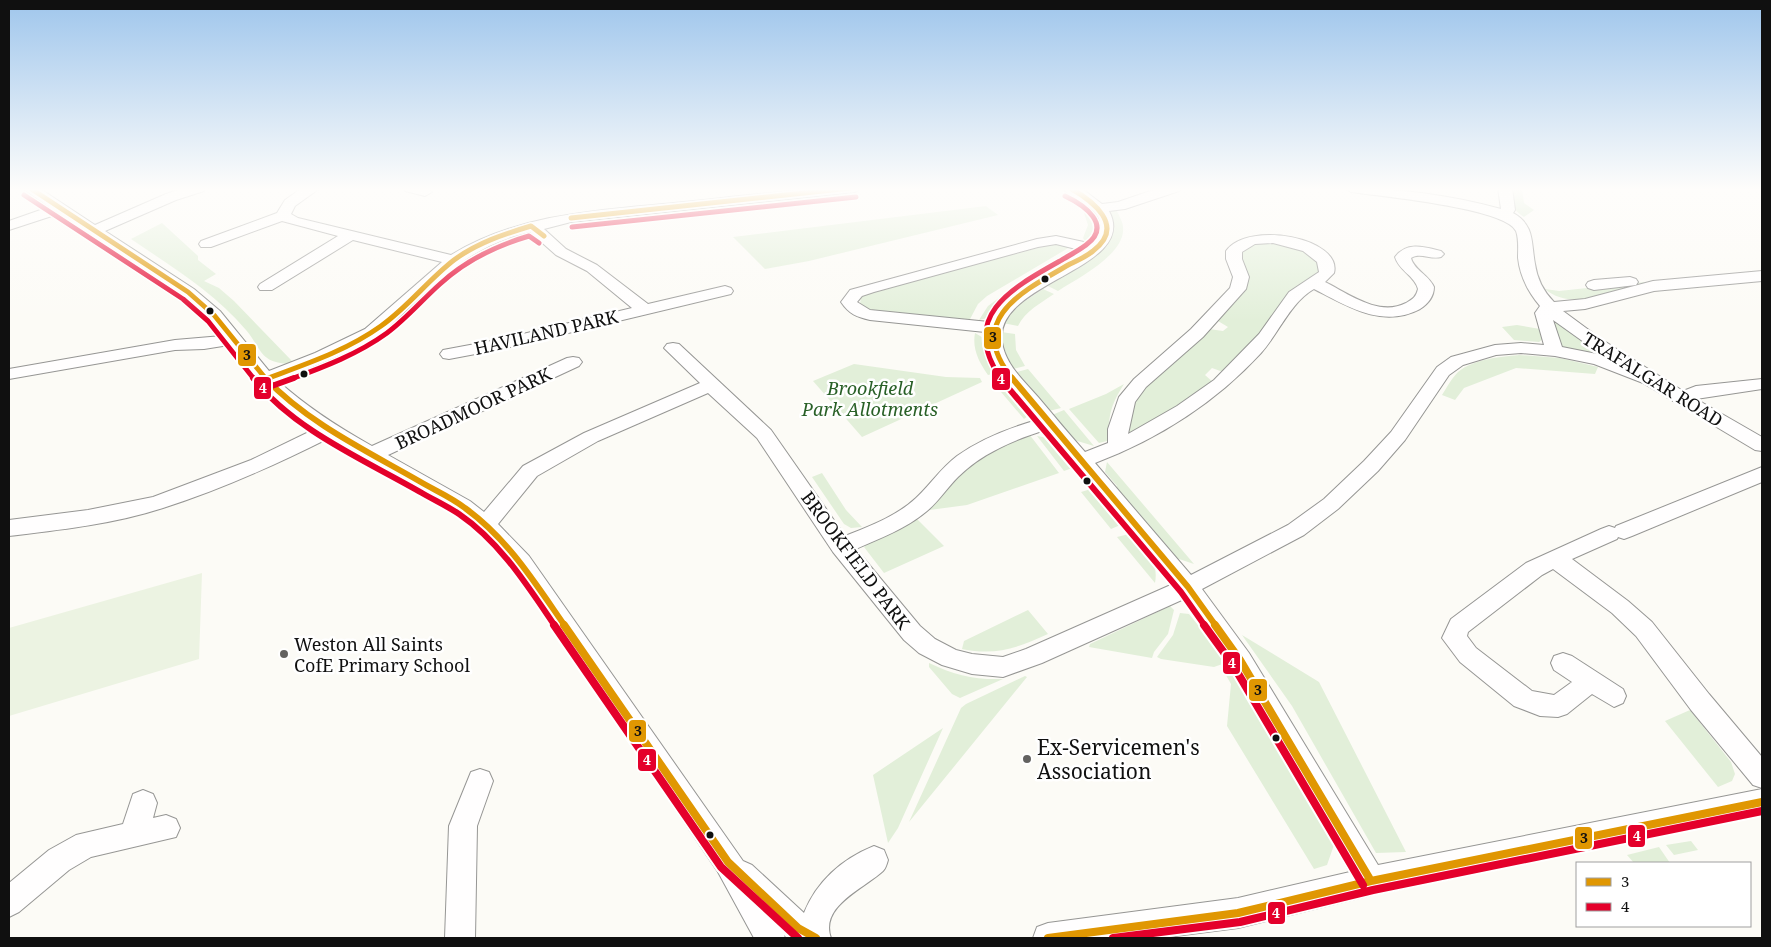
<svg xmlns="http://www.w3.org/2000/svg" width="1771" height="947" viewBox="0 0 1771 947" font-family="'Noto Serif',serif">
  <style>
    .green { fill: #e2efd9 }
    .forest { fill: #d2e6c8 }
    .pitch { fill: #ecf3e2 }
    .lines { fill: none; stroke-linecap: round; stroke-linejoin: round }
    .minor-casing { stroke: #969694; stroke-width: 2 }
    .minor { fill: #fffefe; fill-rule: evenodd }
    .bus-1-far2-casing { stroke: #fff; stroke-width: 8 }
    .bus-1-far1-casing { stroke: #fff; stroke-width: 10 }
    .bus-1-casing { stroke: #fff; stroke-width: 12 }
    .bus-2-far2-casing { stroke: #fff; stroke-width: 8 }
    .bus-2-far1-casing { stroke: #fff; stroke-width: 10 }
    .bus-2-casing { stroke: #fff; stroke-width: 12 }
    .bus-1-far2 { stroke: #e09702; stroke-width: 5 }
    .bus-1-far1 { stroke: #e09702; stroke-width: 6 }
    .bus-1 { stroke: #e09702; stroke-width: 8 }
    .bus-2-far2 { stroke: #e4002b; stroke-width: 5 }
    .bus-2-far1 { stroke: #e4002b; stroke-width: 6 }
    .bus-2 { stroke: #e4002b; stroke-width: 8 }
    .bus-dot { fill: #101010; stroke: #fff; stroke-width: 2 }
    .poi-dot { fill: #636260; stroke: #fff; stroke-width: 2 }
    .labels { text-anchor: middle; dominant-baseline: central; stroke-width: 5; stroke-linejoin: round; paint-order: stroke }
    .street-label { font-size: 18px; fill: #101010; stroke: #fff }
    .park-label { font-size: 18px; font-style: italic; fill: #296027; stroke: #fff }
    .poi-label { font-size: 18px; fill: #101010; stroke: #fff; text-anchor: start }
    .near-poi-label { font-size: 21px; fill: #101010; stroke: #fff; text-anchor: start }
    .line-badge { stroke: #fff; stroke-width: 2 }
    .badge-label { font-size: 14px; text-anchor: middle; font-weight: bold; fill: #fff }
    .pale-badge-label { font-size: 14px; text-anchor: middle; font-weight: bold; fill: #111 }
  </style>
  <rect width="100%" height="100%" fill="#fcfbf6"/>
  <path class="green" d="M986 206 998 215 809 261 765 269 733 237Z
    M1092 209 1100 233 1095 239 1085 241 1083 238 1088 225 1083 210Z
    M1116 209C1118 214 1123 222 1123 227 1126 254 1078 278 1058 291L1048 286 1099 253 1108 245 1114 231 1108 214Z
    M162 223 198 256V260L216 274 204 281 219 288 234 301 292 361 288 364C259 362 262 349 246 330 214 292 172 267 131 239Z
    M1269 241 1305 249 1323 268 1314 279 1302 283 1291 292 1264 332 1223 372 1212 368 1205 375 1214 383 1193 399 1128 435 1126 424 1138 393 1209 329 1223 331 1228 327 1218 321 1242 291 1240 256 1245 246Z
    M1057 243 1070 247 987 296 978 304 969 321 872 311 860 304 861 297 868 292Z
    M1075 247 1078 248 1079 254 1036 279 1027 277Z
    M1023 280 1034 284 996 316 979 320 988 306Z
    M1644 282 1646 283C1616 291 1571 312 1545 289L1559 291Z
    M1043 289 1054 294C1041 303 1025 311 1018 326L1003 323 1019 305Z
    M1551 316 1608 358 1562 347Z
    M1517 325 1540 329 1543 339 1539 342 1514 340 1502 327Z
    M1001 332 1015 334 1016 350 1025 366 1013 369 1002 348Z
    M975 333 987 340 1001 372 988 375C979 362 972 349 975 333Z
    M1519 355 1560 358 1598 367 1595 374 1516 368 1464 388 1455 400 1442 395C1447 387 1452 378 1458 372 1474 359 1499 357 1519 355Z
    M854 364 946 377 980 378 982 382 862 437 813 381Z
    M1028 369 1061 408 1049 411 1017 372Z
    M1003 375 1032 409 1029 415 1024 419 990 379Z
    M1124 384C1109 408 1110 414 1107 441L1099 443 1069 409 1106 394Z
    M1064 410 1094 446 1074 440 1052 415Z
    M1029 434 1059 473 967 505 922 511C936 497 949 482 964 470 984 455 1006 444 1029 434Z
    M1037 436 1053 439 1078 466 1064 471Z
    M1107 462 1194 564 1173 557 1115 490 1117 486 1105 472Z
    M822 473 846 510 862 527 851 528 844 524 812 477Z
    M1091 489 1096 495 1101 493 1125 523 1111 529 1081 492Z
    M916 518 944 546 884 573 864 547 869 542Z
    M1133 533C1146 549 1159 561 1155 583L1117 537Z
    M1170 606 1174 610 1168 634 1154 652 1152 658 1089 647 1090 644Z
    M1028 610 1048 634C1017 648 996 656 962 649L964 641Z
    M1180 613 1189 614 1228 662 1214 667 1161 659 1157 657 1173 635Z
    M1242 635 1319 682 1406 852 1376 853 1292 706Z
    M929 663C954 675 975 680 1003 679L960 698 952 694 929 667Z
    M1231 667 1335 842 1327 865 1314 869 1227 726 1231 684 1223 670Z
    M1025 676 1027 677 909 822 961 708 966 704Z
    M1690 710 1731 762 1735 774 1732 781 1718 787 1665 721Z
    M943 728 898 828 888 843 873 775Z
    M1691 841 1698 850 1674 855 1666 845Z
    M1659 847 1670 863H1634L1627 855Z"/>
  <path class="forest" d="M1511 188H1522L1524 203 1534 210 1524 217C1512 209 1511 203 1511 188Z"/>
  <path class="pitch" d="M202 573 199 659 9 716V628Z"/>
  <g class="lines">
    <defs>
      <path id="minor" d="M22 188H39L95 225 166 194 184 188H206L204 191 176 200 105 231 194 289 220 311 269 371 315 353 365 329 442 262 353 240 272 290H260L258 287 260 284 338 236 282 221 211 247H201L199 244 201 241 277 213 285 200 302 188H320L295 206 291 214 298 218 451 255C521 212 604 210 684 202 743 196 802 188 862 188L855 192 571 222 544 229 566 249 597 265 648 304 725 286 731 288 733 291 731 294 502 349 449 359 443 358 440 354 443 350 502 339 632 308 587 271 556 255 530 232C474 245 448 272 408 309 398 318 388 329 377 337 349 354 309 368 278 381 307 407 338 427 372 446L567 358 573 357 579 358 582 362 579 366 388 455 470 501 484 512 523 466 584 433 700 383 664 348 667 344 673 343 679 344 771 430 845 536C870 526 897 516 916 498 931 484 941 468 957 456 981 439 1009 428 1037 420 1019 398 980 362 985 332L870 320C857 317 849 314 841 302L850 290 1037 239 1056 236 1093 244C1116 210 1078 205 1062 188H1081L1102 204 1118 202 1159 188H1181L1179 191 1125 209 1109 211C1141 271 985 282 1003 347 1008 367 1025 382 1038 397 1054 416 1069 434 1085 452L1108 443V429L1119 397 1134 379 1191 329 1230 288 1233 277 1226 259V251C1248 220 1343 238 1334 273L1325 282C1349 294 1379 317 1406 303 1413 299 1416 297 1418 289 1415 276 1399 271 1395 257 1407 241 1425 247 1441 251L1444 254 1441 257C1431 260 1420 252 1411 258 1414 270 1429 275 1434 287 1434 296 1428 304 1420 309 1382 329 1347 306 1314 289 1290 303 1279 333 1261 353 1215 403 1158 439 1095 463L1191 575 1288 525 1324 499 1364 461 1391 432 1437 367 1451 357 1495 345 1521 343 1544 345 1535 313 1540 306C1528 292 1520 276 1518 258 1518 249 1519 239 1516 231 1506 208 1379 196 1351 192L1344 188C1397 188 1450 195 1501 209L1498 188H1512L1515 210 1513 213C1535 225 1531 243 1535 264 1537 278 1543 291 1554 302L1585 299 1653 281 1762 271V281L1654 291 1585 309 1563 311 1601 339 1683 391 1696 386 1762 379V389L1696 399 1762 437V451L1755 450 1643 383 1594 364 1555 356 1521 353 1496 355 1463 365 1449 375 1405 440 1378 471 1338 509 1304 535 1202 589 1249 653 1378 865 1762 789V815L1371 895 1238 928 1160 938H1033L1037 927 1048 923 1238 898 1350 872 1231 667 1184 599 1042 663 1003 677 972 674 942 665 919 653 904 640 833 552 757 438 708 393 598 441 537 476 498 524 529 556 743 861 752 865 804 913C817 881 842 859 874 846L884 850 888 860C887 863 886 868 883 871 865 888 819 906 831 938H787L784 935 785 938H754L718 872 513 568 479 529 456 511 329 438C275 465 220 490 163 508 114 524 60 530 9 536V520L88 510 153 497 251 460 315 429C279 403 257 379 229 345L204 349 175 350 9 379V369L175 340 222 336 208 319 182 295 87 234 58 214 9 230V221L49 207ZM1273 243 1303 251 1317 262 1319 272 1289 292 1259 334 1214 380 1177 406 1128 434 1135 402 1146 387 1203 337 1246 289 1249 277 1242 259V252L1255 244ZM1056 244 1084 251C1054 267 1004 291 989 322L870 310 857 302 862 296 874 292 1038 247ZM1553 320 1602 355 1562 347ZM1045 430 1173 584 1026 649 1003 657 972 654 956 650 935 639 920 626 856 549C880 538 906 529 927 511 939 501 947 488 958 477 982 453 1014 440 1045 430Z
        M403 188H428L432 192 425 196 405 191Z
        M1630 277 1636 279 1638 282 1636 285 1594 290 1588 288 1586 285 1588 282 1594 280Z
        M1762 467V482L1632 536 1624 539 1618 537 1617 539 1572 559 1628 601 1652 622 1709 694 1762 757V788L1753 785 1691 710 1636 636 1612 613 1553 569 1542 575 1468 632 1467 636 1476 648 1532 691 1554 695 1572 682 1554 670 1551 663 1554 656 1563 653 1572 656 1623 689 1626 696 1623 703 1614 707 1592 694 1567 714 1558 717 1540 716 1514 706 1460 662 1442 638 1451 619 1526 563 1601 529 1609 526 1615 528 1616 526Z
        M480 769 489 772 493 781 477 826 475 938H445L449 826 471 772Z
        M143 790 153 794 157 803 153 818 166 815 176 819 180 828 176 837 91 857 69 870 19 912 9 917V883L49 850 76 835 123 824 133 794Z"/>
    </defs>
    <use href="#minor" class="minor-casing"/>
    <use href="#minor" class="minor"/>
    <defs>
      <path id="bus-1-far2" d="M30 188 188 292 214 315 266 379
        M571 218 851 188
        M266 379C306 364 346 351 381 326 408 307 428 280 454 260 477 243 504 234 531 226L544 236
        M1013 379C963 320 1023 291 1070 264 1078 260 1086 257 1093 251 1126 226 1093 201 1070 188"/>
      <path id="bus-1-far1" d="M265 378C308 423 365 450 419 481 434 490 451 497 465 508 508 539 535 583 565 626
        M1012 378 1188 587 1216 626
        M266 379 270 378"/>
      <path id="bus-1" d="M564 625 728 862 798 928 816 938
        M1215 625 1240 660 1371 881
        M1048 938 1238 913 1371 881 1762 802"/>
      <path id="bus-2-far2" d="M24 195 183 299 208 321 254 379
        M572 227 856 197
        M291 379C324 367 358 354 387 333 406 319 422 300 440 284 466 260 495 246 529 236L539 243
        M1001 379C959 317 1010 289 1060 261 1068 256 1078 251 1086 245 1113 225 1084 205 1065 196"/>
      <path id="bus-2-far1" d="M253 378C295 431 365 460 422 493 434 500 447 506 459 514 500 542 527 585 555 626
        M1000 378 1181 592 1205 626
        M269 387 294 378"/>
      <path id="bus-2" d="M554 625 721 867 798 938
        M1204 625 1233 665 1363 885
        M1113 938 1240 922 1373 890 1762 811"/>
    </defs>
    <use href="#bus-1-far2" class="bus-1-far2-casing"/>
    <use href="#bus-1-far1" class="bus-1-far1-casing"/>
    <use href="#bus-1" class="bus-1-casing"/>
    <use href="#bus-2-far2" class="bus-2-far2-casing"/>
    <use href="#bus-2-far1" class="bus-2-far1-casing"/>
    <use href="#bus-2" class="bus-2-casing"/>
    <use href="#bus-1-far2" class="bus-1-far2"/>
    <use href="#bus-1-far1" class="bus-1-far1"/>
    <use href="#bus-1" class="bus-1"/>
    <use href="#bus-2-far2" class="bus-2-far2"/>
    <use href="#bus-2-far1" class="bus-2-far1"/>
    <use href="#bus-2" class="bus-2"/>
  </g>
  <linearGradient id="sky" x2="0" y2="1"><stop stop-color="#9fc6ec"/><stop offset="0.59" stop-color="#fefdfb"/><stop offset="1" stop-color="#fefdfb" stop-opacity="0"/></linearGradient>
  <rect width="1771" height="321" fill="url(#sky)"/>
  <g class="bus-dot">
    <circle cx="1045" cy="279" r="4.5"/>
    <circle cx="210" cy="311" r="4.5"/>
    <circle cx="304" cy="374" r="4.5"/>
    <circle cx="1087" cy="481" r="4.5"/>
    <circle cx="1276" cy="738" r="4.5"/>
    <circle cx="710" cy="835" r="4.5"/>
  </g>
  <g class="poi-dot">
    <circle cx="284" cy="654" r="5"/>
    <circle cx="1027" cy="759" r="5"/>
  </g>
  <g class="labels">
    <g class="street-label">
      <text transform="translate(546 332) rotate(-13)">HAVILAND PARK</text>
      <text transform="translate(1653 379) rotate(32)">TRAFALGAR ROAD</text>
      <text transform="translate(473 408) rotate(-25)">BROADMOOR PARK</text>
      <text transform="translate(856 560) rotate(53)">BROOKFIELD PARK</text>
    </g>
    <g class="park-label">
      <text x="870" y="388">Brookfield<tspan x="870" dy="21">Park Allotments</tspan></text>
    </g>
    <g class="poi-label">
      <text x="294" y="644">Weston All Saints<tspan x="294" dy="21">CofE Primary School</tspan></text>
    </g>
    <g class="near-poi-label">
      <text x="1037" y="747">Ex-Servicemen's<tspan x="1037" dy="24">Association</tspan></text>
    </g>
  </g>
  <g class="line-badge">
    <rect x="983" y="326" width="19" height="24" rx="5" fill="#e09702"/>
    <rect x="237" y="343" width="20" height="24" rx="5" fill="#e09702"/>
    <rect x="991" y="367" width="20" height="24" rx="5" fill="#e4002b"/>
    <rect x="253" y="376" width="19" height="24" rx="5" fill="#e4002b"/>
    <rect x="1222" y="651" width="19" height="24" rx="5" fill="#e4002b"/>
    <rect x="1248" y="678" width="20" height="24" rx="5" fill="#e09702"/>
    <rect x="628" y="719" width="19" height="24" rx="5" fill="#e09702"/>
    <rect x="637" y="748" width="20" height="24" rx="5" fill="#e4002b"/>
    <rect x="1627" y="824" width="19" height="24" rx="5" fill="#e4002b"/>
    <rect x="1574" y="826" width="19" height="24" rx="5" fill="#e09702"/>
    <rect x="1267" y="901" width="19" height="24" rx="5" fill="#e4002b"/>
  </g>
  <g class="badge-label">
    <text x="1001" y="384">4</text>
    <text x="263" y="393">4</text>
    <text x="1232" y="668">4</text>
    <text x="647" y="765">4</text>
    <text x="1637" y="841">4</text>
    <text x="1276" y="918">4</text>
  </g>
  <g class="pale-badge-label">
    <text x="993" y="342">3</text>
    <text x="247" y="360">3</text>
    <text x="1258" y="695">3</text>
    <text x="638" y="736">3</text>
    <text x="1584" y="843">3</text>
  </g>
  <rect width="1771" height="947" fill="none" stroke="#101010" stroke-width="20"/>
  <rect x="1576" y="862" width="175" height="65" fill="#ffffff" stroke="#9f9f9f"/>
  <rect x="1586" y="878" width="25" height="8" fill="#e09702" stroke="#9f9f9f"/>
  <text x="1621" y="887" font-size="15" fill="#101010">3</text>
  <rect x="1586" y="903" width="25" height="8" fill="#e4002b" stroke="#9f9f9f"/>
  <text x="1621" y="912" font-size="15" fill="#101010">4</text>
</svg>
